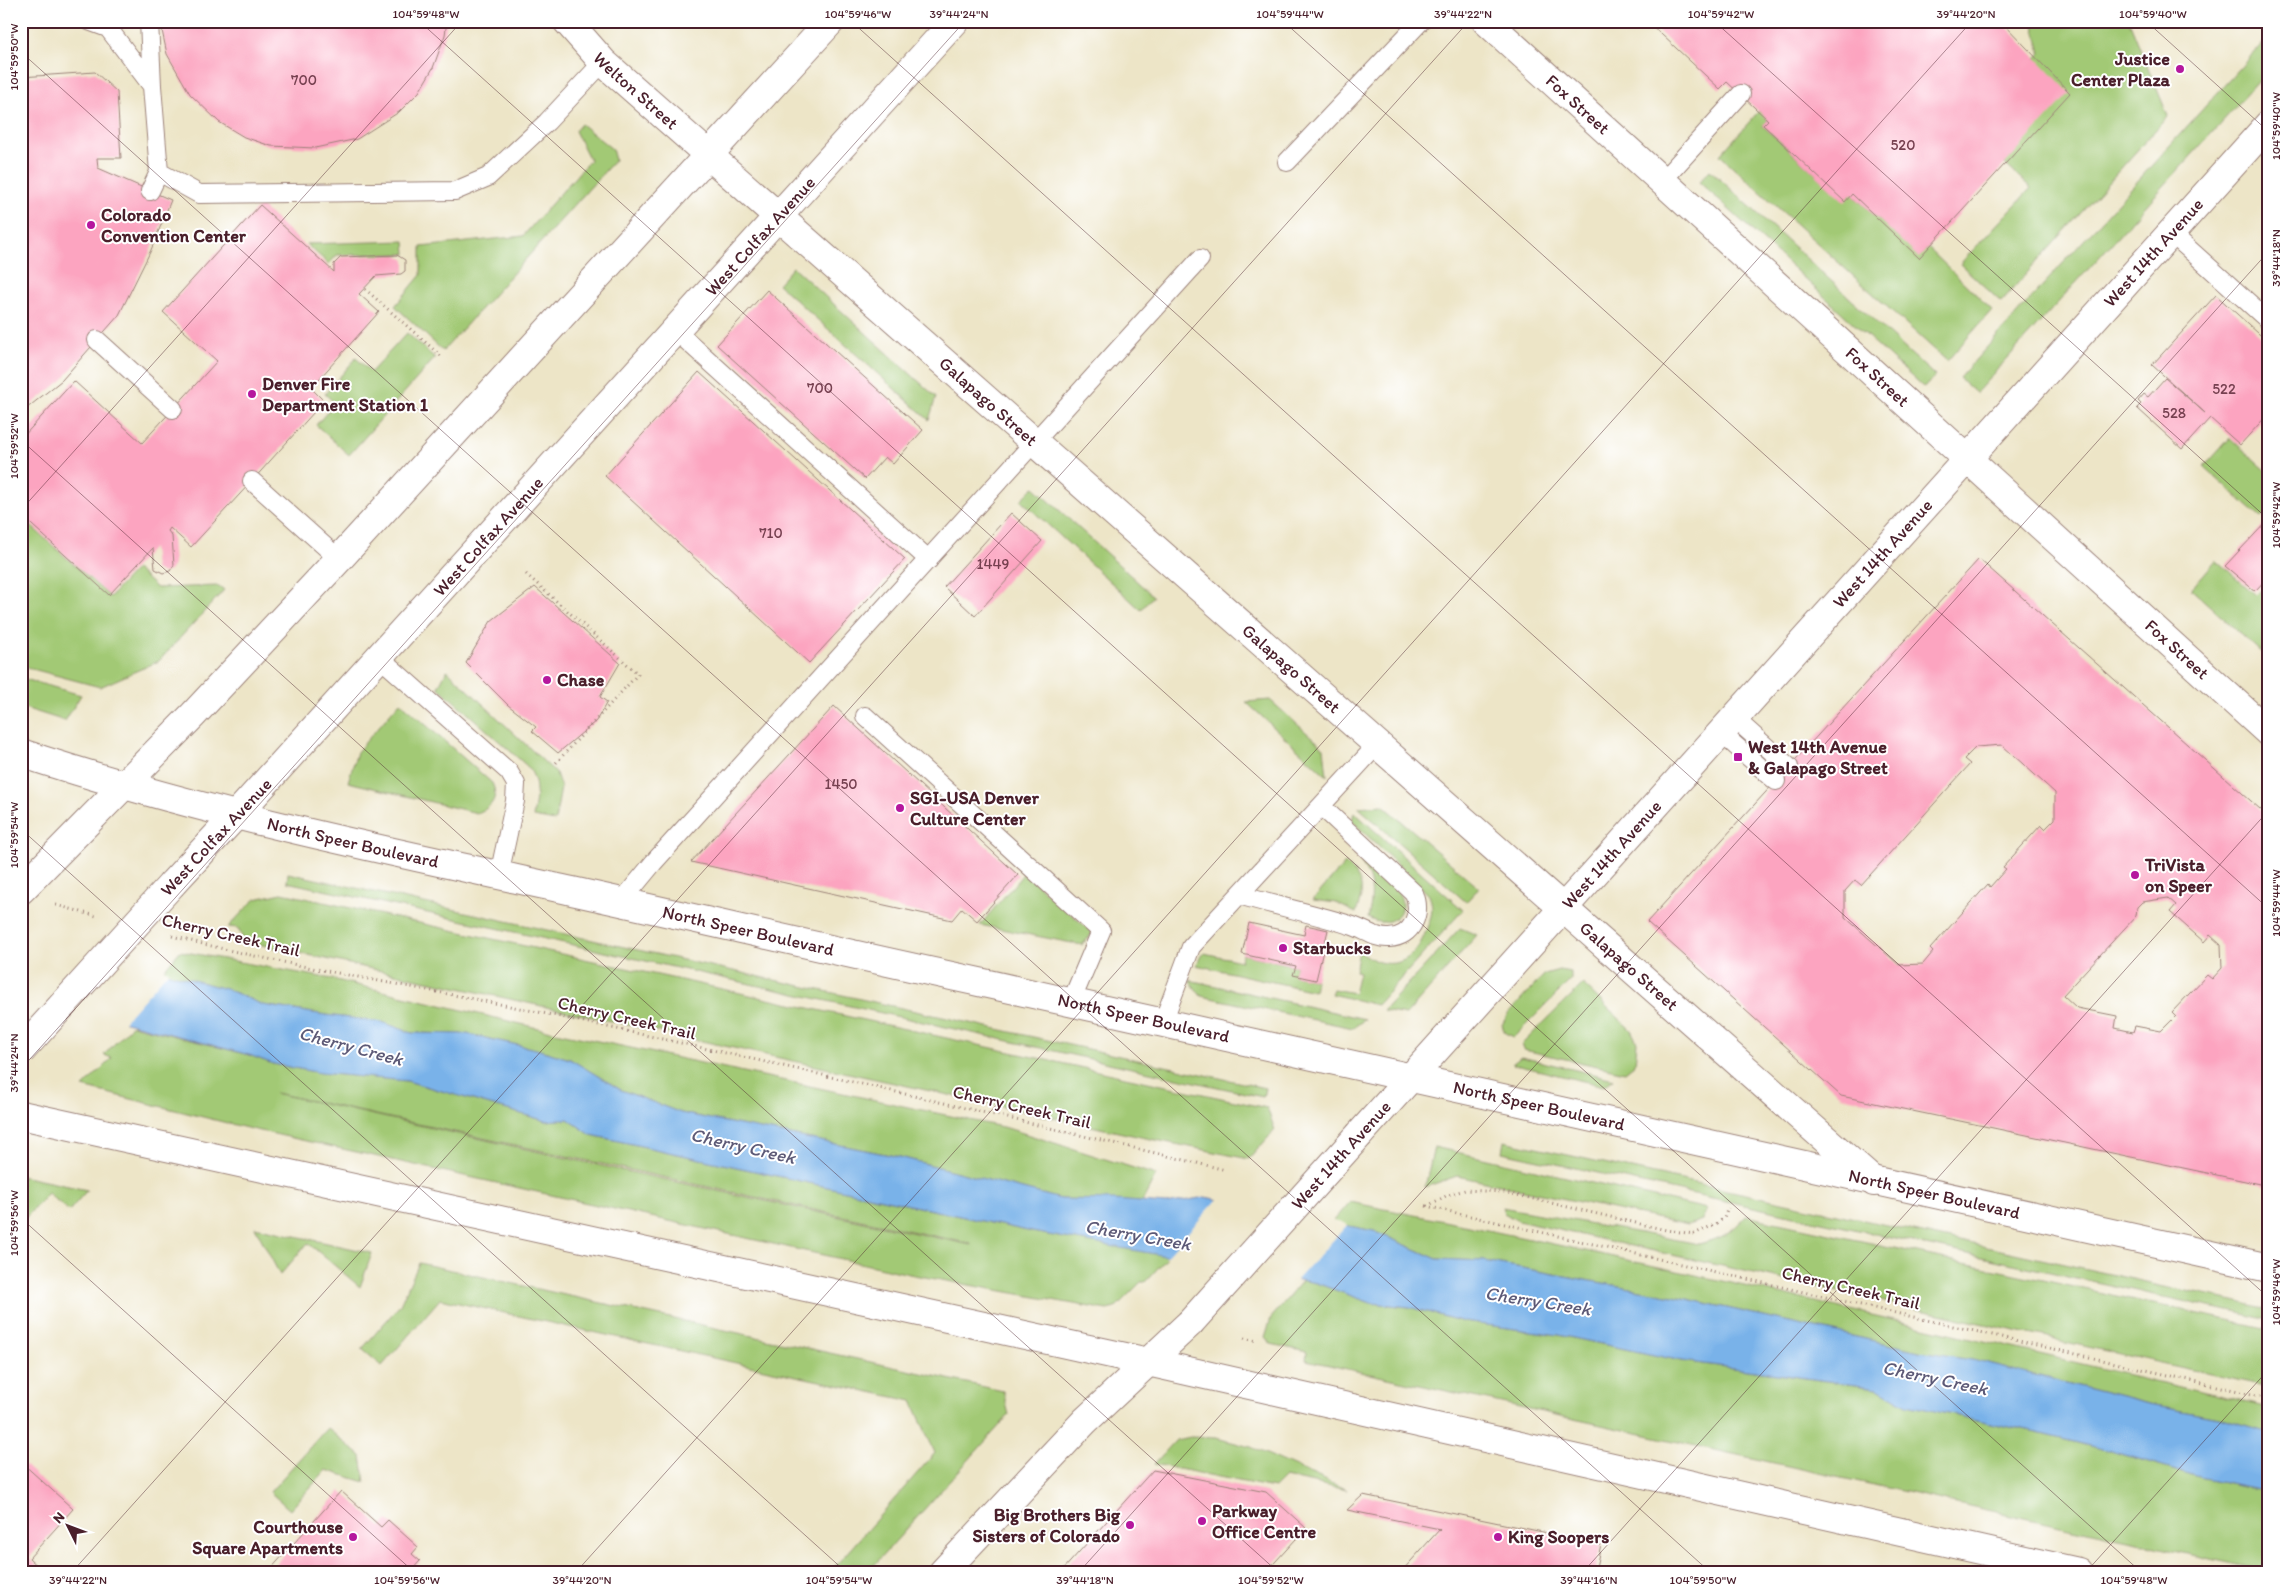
<svg xmlns="http://www.w3.org/2000/svg" width="2290" height="1593" viewBox="0 0 2290 1593" font-family="Itim,sans-serif">
  <style>
    .green { fill: #a2c974; stroke: #767450; fill-rule: evenodd }
    .water { fill: #79b2e9; stroke: #62688a }
    .pier { fill: #ede5c7 }
    .building { fill: #fca4c0; fill-rule: evenodd }
    .lines { fill: none; stroke-linecap: round; stroke-linejoin: round }
    .service-casing { stroke: #9c8279; stroke-width: 20 }
    .minor-casing { stroke: #9c8279; stroke-width: 30 }
    .tertiary-casing { stroke: #9c8279; stroke-width: 30 }
    .secondary-casing { stroke: #9c8279; stroke-width: 30 }
    .primary-casing { stroke: #9c8279; stroke-width: 30 }
    .path { stroke: #9c8279; stroke-width: 3; stroke-dasharray: 1 4; stroke-linecap: butt }
    .service { stroke: #fff; stroke-width: 18 }
    .minor { stroke: #fff; stroke-width: 28 }
    .tertiary { stroke: #fff; stroke-width: 28 }
    .secondary { stroke: #fff; stroke-width: 28 }
    .primary { stroke: #fff; stroke-width: 28 }
    .secondary-bridge-casing { stroke: #9c8279; stroke-width: 30; stroke-linecap: butt }
    .primary-bridge-casing { stroke: #9c8279; stroke-width: 30; stroke-linecap: butt }
    .secondary-bridge { stroke: #fff; stroke-width: 28 }
    .primary-bridge { stroke: #fff; stroke-width: 28 }
    .ticks { fill: none; stroke: #4a1f2b; stroke-width: 1; stroke-opacity: 0.45 }
    .poi-dot { fill: #b5179e; stroke: #fff; stroke-width: 2 }
    .labels { text-anchor: middle; dominant-baseline: central; stroke-width: 4; stroke-linejoin: round; paint-order: stroke }
    .number-label { font-size: 15px; fill: #764050 }
    .poi-label { font-size: 18px; font-weight: bold; fill: #4a1f2b; stroke: #fff; text-anchor: start }
    .street-label { font-size: 18px; fill: #4a1f2b; stroke: #fff }
    .water-label { font-size: 19px; font-style: italic; fill: #5d5a77; stroke: #fff }
    .neatline { fill: none; stroke: #4a1f2b; stroke-width: 2 }
    .ticks-label { font-size: 12px; text-anchor: middle; fill: #4a1f2b }
  </style>
  <rect width="100%" height="100%" fill="#fff"/>
  <filter id="ink" filterUnits="userSpaceOnUse"><feTurbulence type="fractalNoise" baseFrequency=".02" numOctaves="2"/><feDisplacementMap in="SourceGraphic" scale="10" xChannelSelector="R" yChannelSelector="G"/><feConvolveMatrix kernelMatrix="1 2 1 2 8 2 1 2 1" color-interpolation-filters="sRGB"/></filter>
  <filter id="wash" filterUnits="userSpaceOnUse"><feTurbulence type="fractalNoise" baseFrequency=".0096" numOctaves="4" result="noise"/><feDisplacementMap in="SourceGraphic" scale="20" xChannelSelector="R" yChannelSelector="G"/><feGaussianBlur stdDeviation="1.12" result="paint"/><feColorMatrix in="noise" values="0 0 0 0 0 0 0 0 0 0 0 0 0 0 0 0 0 1.4 0 .05"/><feComposite in="paint" operator="in"/></filter>
  <g filter="url(#wash)">
    <rect width="100%" height="100%" fill="#ede5c7"/>
    <path class="green" d="M2048 21H2129L2168 116 2001 302 1960 264 2031 188 2005 164 2036 58 2041 53 2034 25Z
      M2269 36V70L1976 393 1959 378Z
      M1759 111 1768 120 1763 126 1845 201 1852 194 1919 257 1928 248 1992 310 1947 361 1720 155Z
      M581 124 612 149 615 160 443 351 395 306 421 275V247L523 236 590 160 575 131Z
      M1710 170 1935 376 1924 388 1699 182Z
      M405 241 406 254 337 255 329 264 306 244Z
      M793 267 936 397 929 420 778 284Z
      M407 333 435 358 349 455 316 425 335 403 325 394 356 358 371 372Z
      M2230 438 2269 473V509L2261 518 2204 467Z
      M1034 487 1153 596 1141 610 1021 500Z
      M21 517 110 597 136 569 157 588 219 586 224 590 159 661 100 687 21 666Z
      M2216 560 2256 595 2269 582V648L2263 654 2191 589Z
      M447 670 556 773 561 788 555 821 533 817C536 799 540 781 527 766L438 687Z
      M21 678 81 695 65 721 21 707Z
      M1270 700 1324 748 1327 776 1246 702Z
      M400 702 492 783C499 797 492 808 477 813L348 782 357 752Z
      M1383 805 1479 888 1466 902 1358 807Z
      M1354 812 1463 910 1377 1005 1331 994 1333 989 1354 993 1359 972 1355 971 1359 951C1365 954 1372 960 1379 962 1406 969 1420 949 1427 928 1432 915 1434 908 1429 895L1352 821Z
      M1363 861C1374 870 1390 880 1398 892 1411 911 1390 931 1368 918 1373 896 1374 882 1361 863Z
      M1345 863C1365 881 1364 889 1356 913L1336 903 1313 900Z
      M288 873 1265 1088 1263 1097 287 882Z
      M1024 873 1093 933 1082 945 980 925Z
      M282 893 1267 1108 1275 1130 1249 1159 1141 1137 244 941 238 928 228 927 255 899Z
      M1460 928 1477 935 1406 1015 1383 1011Z
      M180 951 332 979 546 1030 1007 1128 1156 1175 1142 1202 1061 1199 900 1157 681 1113 621 1090 570 1059 536 1049 467 1034 412 1033 382 1022 326 1015 263 1005 229 990 162 972Z
      M1204 953 1241 961 1242 954 1296 966 1294 975 1316 980 1314 991 1196 965Z
      M1559 970 1571 972V980L1514 1037 1505 1033 1502 1025 1508 1014 1545 974Z
      M1189 980 1365 1019 1353 1028 1201 996Z
      M1583 984 1631 1030 1637 1042 1635 1064 1625 1072 1524 1050 1522 1044Z
      M132 1025 249 1055 273 1064 320 1073 407 1081 546 1121 568 1119 591 1135 1032 1232 1169 1256 1145 1282H1141L1115 1308 1107 1310 914 1275 247 1128 83 1087 112 1058 104 1055ZM275 1093 971 1244V1245L616 1169Z
      M1521 1057 1614 1079 1604 1086 1512 1064Z
      M1504 1141 2269 1309V1320L1502 1152Z
      M1434 1147 1707 1209 1702 1220 1688 1225 1457 1176 1425 1187Z
      M21 1176 87 1190 69 1211 48 1193 21 1223Z
      M1350 1202C1658 1263 1963 1336 2269 1408V1432L2218 1417 2145 1403 1972 1359 1919 1351 1678 1297 1484 1261 1437 1259 1374 1231 1332 1223Z
      M1502 1207 1699 1244C1721 1238 1731 1233 1746 1216L2269 1329V1387L1518 1221 1504 1213Z
      M255 1227 372 1253 360 1287 308 1243 280 1275Z
      M419 1263 1003 1391 1009 1415 868 1572H830L935 1453 912 1401 440 1299 382 1366 362 1349 400 1305Z
      M1303 1280 1316 1283 1371 1303 1409 1307 1464 1322 1559 1335 1682 1361 1878 1388 1907 1405 2037 1433 2111 1451 2204 1478 2269 1491V1572L1306 1360 1307 1352 1271 1344 1265 1337 1271 1318Z
      M327 1428 361 1456 365 1482 326 1470 290 1510 270 1492Z
      M1191 1437 1216 1438 1251 1447 1347 1490 1285 1477 1274 1488 1154 1464 1176 1440Z"/>
    <path class="water" d="M21 931 229 990 263 1005 326 1015 382 1022 412 1033 467 1034 536 1049 570 1059 621 1090 681 1113 900 1157 1061 1199 1115 1200 1166 1204 1205 1197 1374 1231 1437 1259 1484 1261 1678 1297 1919 1351 1972 1359 2145 1403 2218 1417 2269 1432V1491L2204 1478 2111 1451 2037 1433 1907 1405 1878 1388 1682 1361 1559 1335 1464 1322 1409 1307 1371 1303 1316 1283 1032 1232 591 1135 568 1119 546 1121 407 1081 320 1073 273 1064 249 1055 21 994Z"/>
    <path class="pier" d="M21 928 169 971 122 1024 21 997Z
      M1219 1198 1348 1224 1295 1282 1165 1258Z"/>
    <g id="blocks">
      <path class="building" d="M160 21H447L445 35 433 68 419 92 399 112 357 139 315 148 271 146 244 137 219 122 190 94 167 54Z
        M1647 21H2008L2003 23 2070 93 1919 258 1852 194 1845 202 1763 125 1768 120 1727 82 1720 89Z
        M95 72 117 92 121 158H97L98 168 171 200 151 250 119 315 62 380 21 413V77Z
        M260 205 334 272V264L341 257 397 255 405 260V271L401 274 376 276 359 294 379 312 311 388 324 401 252 481 191 547 170 528 168 531 172 536 174 565 170 571 163 573 155 569 153 548 109 595 21 515V439L74 381 142 443 217 361 163 312Z
        M767 290 923 430 893 464 885 457 865 479 717 345Z
        M2216 295 2269 343V413L2240 445 2210 418 2182 449 2137 408 2141 404 2138 401 2144 394 2148 397 2165 378 2205 413 2152 365Z
        M699 372 905 559 809 663 605 476Z
        M1011 513 1042 541 975 616 944 587Z
        M2269 519V576L2255 591 2225 566Z
        M1979 559 2269 817V1186L1841 1096 1647 922ZM2002 745 2055 793V819L2045 829 2041 825 2003 867 2006 869 1990 887 1988 884 1930 949 1933 952 1923 964 1899 965 1845 917V891L1855 880 1861 885 1970 764 1964 759 1976 747ZM2168 898 2176 905 2170 912 2204 942 2210 935 2221 945 2222 968 2212 979 2207 975 2172 1012 2176 1016 2161 1031 2135 1026 2133 1032 2115 1028 2117 1016 2077 1008 2063 995 2136 916 2137 907 2142 902Z
        M535 587 620 663 600 697 607 702 596 721 558 753 532 731 536 727 508 705 466 663 491 621Z
        M834 706 1018 875 977 921 962 908 952 920 691 862Z
        M1249 923 1304 935 1306 925 1328 930 1316 980 1293 975 1296 966 1242 954Z
        M21 1462 73 1509 29 1558 44 1572H21Z
        M1153 1470 1266 1492 1306 1528 1266 1572H1061Z
        M341 1491 381 1527 388 1520 418 1547 412 1554 420 1561 410 1572H268Z
        M1363 1495 1601 1544 1595 1572H1401L1440 1529 1347 1510Z"/>
    </g>
  </g>
  <g filter="url(#ink)">
    <use href="#blocks" fill-opacity="0" stroke="#9c8279" stroke-width="1"/>
    <g class="lines">
      <defs>
        <path id="service" d="M89 21 108 28 152 86 159 172 150 191
          M149 21 152 86
          M1287 162 1421 21
          M159 172 199 194 455 191 488 177 547 122 603 62
          M1662 181 1741 94
          M2171 233 2269 321
          M675 330 929 560
          M97 340 173 409
          M252 481 339 559
          M379 657 509 772 516 784 515 801 499 875
          M865 716 1101 931 1071 1002
          M1734 718 1789 767
          M1721 733 1776 781
          M1239 895C1276 906 1316 914 1353 926 1365 930 1376 939 1389 938 1413 937 1422 913 1414 893L1321 806
          M621 902 654 862 1200 259
          M1163 1022 1191 947 1377 745"/>
        <g id="minor">
          <path id="s1" d="M1486 21 2269 733"/>
        </g>
        <g id="tertiary">
          <path id="s2" d="M567 21 603 62 662 114 1874 1182"/>
        </g>
        <g id="secondary">
          <path id="s3" d="M1360 1134 2269 124"/>
          <path d="M943 1572 1085 1421 1190 1323"/>
        </g>
        <g id="primary">
          <path id="s4" d="M21 753C201 813 388 851 572 891 708 921 843 953 979 982 1409 1075 1838 1174 2269 1268"/>
          <path id="s5" d="M172 884 237 814 955 21"/>
          <path d="M21 890 193 715 339 559 831 21"/>
          <path d="M21 1115 1148 1362 2078 1572"/>
        </g>
      </defs>
      <use href="#service" class="service-casing"/>
      <use href="#minor" class="minor-casing"/>
      <use href="#tertiary" class="tertiary-casing"/>
      <use href="#secondary" class="secondary-casing"/>
      <use href="#primary" class="primary-casing"/>
      <path class="path" d="M365 289 441 356
        M526 574 638 674 555 764
        M56 905 96 916
        M172 936C292 968 416 986 538 1012 768 1061 997 1115 1226 1170
        M1426 1206 2269 1398
        M1427 1206 1448 1195 1465 1190 1504 1192 1666 1230 1694 1234 1716 1224 1724 1218 1728 1208
        M1244 1338 1257 1341"/>
      <use href="#service" class="service"/>
      <use href="#minor" class="minor"/>
      <use href="#tertiary" class="tertiary"/>
      <use href="#secondary" class="secondary"/>
      <use href="#primary" class="primary"/>
      <defs>
        <path id="secondary-bridge" d="M1190 1323 1360 1134"/>
        <path id="primary-bridge" d="M21 1051 172 884"/>
      </defs>
      <use href="#secondary-bridge" class="secondary-bridge-casing"/>
      <use href="#primary-bridge" class="primary-bridge-casing"/>
      <use href="#secondary-bridge" class="secondary-bridge"/>
      <use href="#primary-bridge" class="primary-bridge"/>
    </g>
  </g>
  <path class="ticks" d="M419 21 2141 1572M851 21 2269 1298M1283 21 2269 909M1714 21 2269 520M2146 21 2269 132M21 52 1710 1572M21 440 1278 1572M21 510 462 21M21 829 846 1572M21 1069 965 21M21 1218 414 1572M72 1572 1469 21M576 1572 1972 21M1079 1572 2269 251M1583 1572 2269 810M2086 1572 2269 1369"/>
  <g class="poi-dot">
    <circle cx="2180" cy="69" r="5"/>
    <circle cx="91" cy="225" r="5"/>
    <circle cx="252" cy="394" r="5"/>
    <circle cx="547" cy="680" r="5"/>
    <rect x="1733" y="752" width="10" height="10" rx="2.5"/>
    <circle cx="900" cy="808" r="5"/>
    <circle cx="2135" cy="875" r="5"/>
    <circle cx="1283" cy="948" r="5"/>
    <circle cx="1202" cy="1521" r="5"/>
    <circle cx="1130" cy="1525" r="5"/>
    <circle cx="353" cy="1537" r="5"/>
    <circle cx="1498" cy="1537" r="5"/>
  </g>
  <g class="labels">
    <g class="number-label">
      <text x="304" y="80">700</text>
      <text x="1903" y="145">520</text>
      <text x="820" y="388">700</text>
      <text x="2224" y="389">522</text>
      <text x="2174" y="413">528</text>
      <text x="771" y="533">710</text>
      <text x="993" y="564">1449</text>
      <text x="841" y="784">1450</text>
    </g>
    <g class="poi-label">
      <text x="2170" y="59" text-anchor="end">Justice<tspan x="2170" dy="21">Center Plaza</tspan></text>
      <text x="101" y="215">Colorado<tspan x="101" dy="21">Convention Center</tspan></text>
      <text x="262" y="384">Denver Fire<tspan x="262" dy="21">Department Station 1</tspan></text>
      <text x="557" y="680">Chase</text>
      <text x="1748" y="747">West 14th Avenue<tspan x="1748" dy="21">&amp; Galapago Street</tspan></text>
      <text x="910" y="798">SGI-USA Denver<tspan x="910" dy="21">Culture Center</tspan></text>
      <text x="2145" y="865">TriVista<tspan x="2145" dy="21">on Speer</tspan></text>
      <text x="1293" y="948">Starbucks</text>
      <text x="1212" y="1511">Parkway<tspan x="1212" dy="21">Office Centre</tspan></text>
      <text x="1120" y="1515" text-anchor="end">Big Brothers Big<tspan x="1120" dy="21">Sisters of Colorado</tspan></text>
      <text x="343" y="1527" text-anchor="end">Courthouse<tspan x="343" dy="21">Square Apartments</tspan></text>
      <text x="1508" y="1537">King Soopers</text>
    </g>
    <g class="street-label">
      <text stroke="none"><textPath href="#s2" startOffset="98">Welton Street</textPath></text>
      <text stroke="none"><textPath href="#s1" startOffset="124">Fox Street</textPath></text>
      <text stroke="none"><textPath href="#s5" startOffset="875">West Colfax Avenue</textPath></text>
      <text stroke="none"><textPath href="#s3" startOffset="1186">West 14th Avenue</textPath></text>
      <text stroke="none"><textPath href="#s1" startOffset="529">Fox Street</textPath></text>
      <text stroke="none"><textPath href="#s2" startOffset="568">Galapago Street</textPath></text>
      <text stroke="none"><textPath href="#s5" startOffset="470">West Colfax Avenue</textPath></text>
      <text stroke="none"><textPath href="#s3" startOffset="781">West 14th Avenue</textPath></text>
      <text stroke="none"><textPath href="#s1" startOffset="934">Fox Street</textPath></text>
      <text stroke="none"><textPath href="#s2" startOffset="972">Galapago Street</textPath></text>
      <text transform="translate(216 837) rotate(-47)">West Colfax Avenue</text>
      <text stroke="none"><textPath href="#s4" startOffset="344">North Speer Boulevard</textPath></text>
      <text stroke="none"><textPath href="#s3" startOffset="376">West 14th Avenue</textPath></text>
      <text stroke="none"><textPath href="#s4" startOffset="749">North Speer Boulevard</textPath></text>
      <text transform="translate(231 935) rotate(13)">Cherry Creek Trail</text>
      <text stroke="none"><textPath href="#s2" startOffset="1422">Galapago Street</textPath></text>
      <text transform="translate(627 1018) rotate(13)">Cherry Creek Trail</text>
      <text stroke="none"><textPath href="#s4" startOffset="1154">North Speer Boulevard</textPath></text>
      <text stroke="none"><textPath href="#s4" startOffset="1559">North Speer Boulevard</textPath></text>
      <text transform="translate(1022 1107) rotate(13)">Cherry Creek Trail</text>
      <text transform="translate(1341 1155) rotate(-48)">West 14th Avenue</text>
      <text stroke="none"><textPath href="#s4" startOffset="1964">North Speer Boulevard</textPath></text>
      <text transform="translate(1851 1288) rotate(13)">Cherry Creek Trail</text>
    </g>
    <g class="water-label">
      <text transform="translate(351 1046) rotate(15)">Cherry Creek</text>
      <text transform="translate(743 1146) rotate(13)">Cherry Creek</text>
      <text transform="translate(1138 1235) rotate(10)">Cherry Creek</text>
      <text transform="translate(1538 1301) rotate(9)">Cherry Creek</text>
      <text transform="translate(1935 1378) rotate(12)">Cherry Creek</text>
    </g>
  </g>
  <rect width="2290" height="1593" fill="none" stroke="#fff" stroke-width="55"/>
  <g transform="translate(68 1526) rotate(312)" stroke="#ffffff" stroke-width="4" paint-order="stroke">
  <path d="M0-4L9 19L0 12L-9 19Z" fill="#4a1f2b"/>
  <text y="-8" font-size="14" font-weight="bold" text-anchor="middle" fill="#4a1f2b">N</text>
  </g>
  <rect x="28" y="28" width="2234" height="1538" class="neatline"/>
  <g class="ticks-label">
    <text x="426" y="18">104°59'48"W</text>
    <text x="858" y="18">104°59'46"W</text>
    <text x="959" y="18">39°44'24"N</text>
    <text x="1290" y="18">104°59'44"W</text>
    <text x="1463" y="18">39°44'22"N</text>
    <text x="1721" y="18">104°59'42"W</text>
    <text x="1966" y="18">39°44'20"N</text>
    <text x="2153" y="18">104°59'40"W</text>
    <text transform="translate(14 57) rotate(-90)" y="4">104°59'50"W</text>
    <text transform="translate(2276 126) rotate(-90)" y="4">104°59'40"W</text>
    <text transform="translate(2276 258) rotate(-90)" y="4">39°44'18"N</text>
    <text transform="translate(14 446) rotate(-90)" y="4">104°59'52"W</text>
    <text transform="translate(2276 515) rotate(-90)" y="4">104°59'42"W</text>
    <text transform="translate(14 835) rotate(-90)" y="4">104°59'54"W</text>
    <text transform="translate(2276 903) rotate(-90)" y="4">104°59'44"W</text>
    <text transform="translate(14 1063) rotate(-90)" y="4">39°44'24"N</text>
    <text transform="translate(14 1223) rotate(-90)" y="4">104°59'56"W</text>
    <text transform="translate(2276 1292) rotate(-90)" y="4">104°59'46"W</text>
    <text x="78" y="1584">39°44'22"N</text>
    <text x="407" y="1584">104°59'56"W</text>
    <text x="582" y="1584">39°44'20"N</text>
    <text x="839" y="1584">104°59'54"W</text>
    <text x="1085" y="1584">39°44'18"N</text>
    <text x="1271" y="1584">104°59'52"W</text>
    <text x="1589" y="1584">39°44'16"N</text>
    <text x="1703" y="1584">104°59'50"W</text>
    <text x="2134" y="1584">104°59'48"W</text>
  </g>
</svg>
